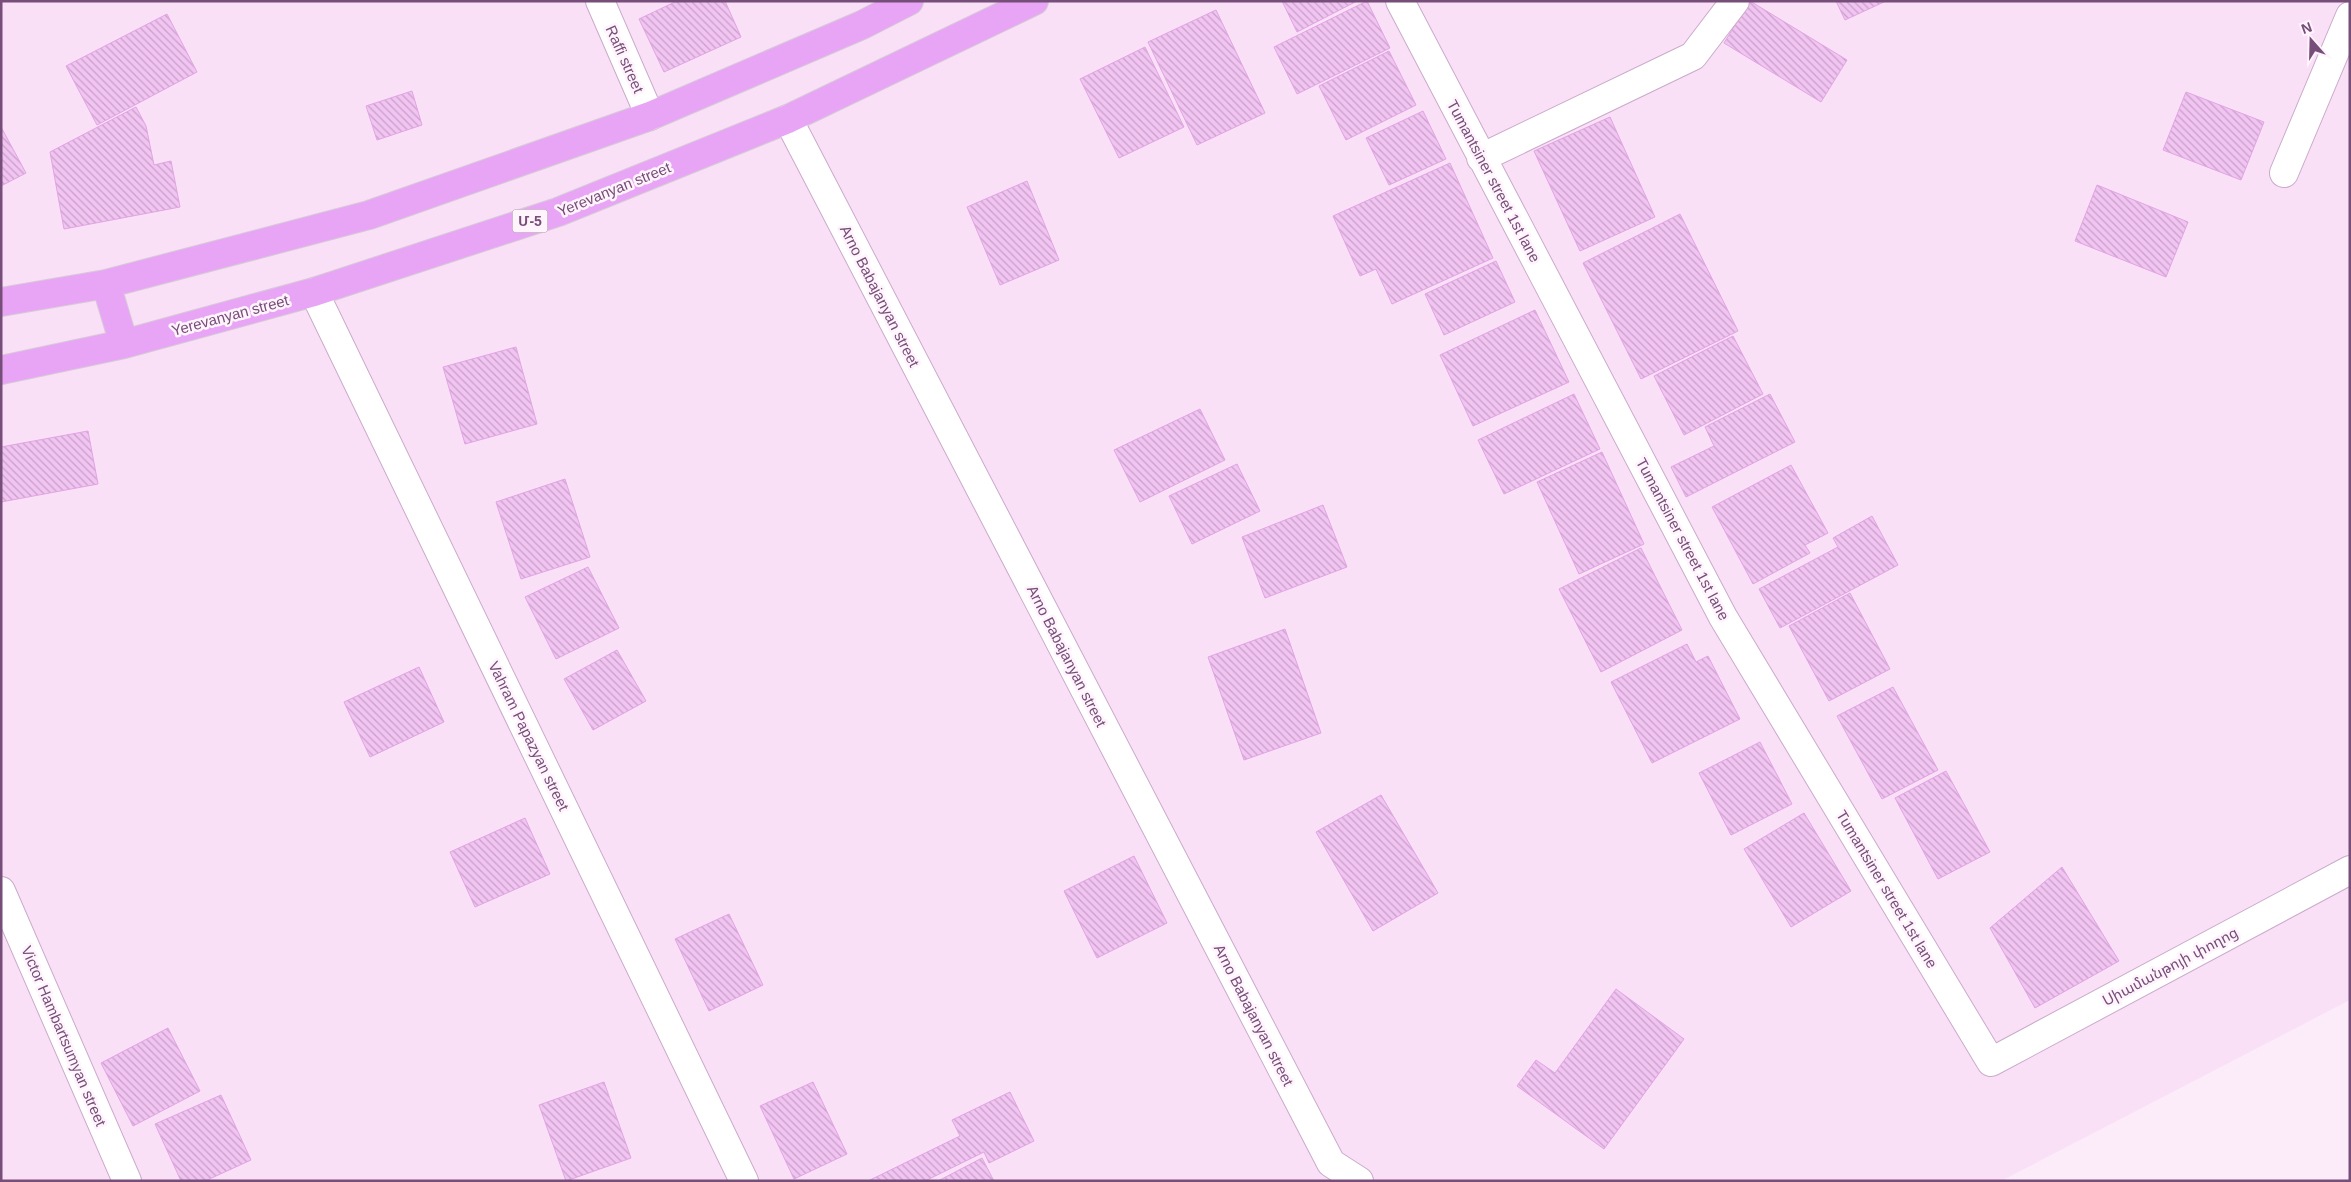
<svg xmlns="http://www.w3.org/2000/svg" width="2351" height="1182" viewBox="0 0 2351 1182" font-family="Helvetica,'Noto Sans Armenian',sans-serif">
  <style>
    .residential { fill: #f9e0f6 }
    .building { fill: url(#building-back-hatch); stroke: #e2a4e4 }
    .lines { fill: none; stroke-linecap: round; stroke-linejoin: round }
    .street-casing { stroke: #caabca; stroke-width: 30 }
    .highway-casing { stroke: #d6cad7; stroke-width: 30 }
    .street { stroke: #fff; stroke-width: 28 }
    .highway { stroke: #e8a5f5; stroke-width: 28 }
    .labels { text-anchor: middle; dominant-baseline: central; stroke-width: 5; stroke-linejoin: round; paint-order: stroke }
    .shield { fill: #fff3fc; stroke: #9f80a0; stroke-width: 1 }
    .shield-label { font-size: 14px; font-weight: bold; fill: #764e79 }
    .street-label { font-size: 15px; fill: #764e79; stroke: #fff3fc }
  </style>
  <defs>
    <pattern id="building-back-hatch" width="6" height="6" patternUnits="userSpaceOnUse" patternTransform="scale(1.25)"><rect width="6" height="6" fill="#f1c4f2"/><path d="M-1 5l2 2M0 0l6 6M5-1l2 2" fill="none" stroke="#c8a1c9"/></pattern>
  </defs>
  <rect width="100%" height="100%" fill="#fcecf9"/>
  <path class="residential" d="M1 1H2350V1000L2001 1181H1Z"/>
  <path class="building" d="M677 1H725L741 37 664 72 639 19Z
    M1282 1H1357L1297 32Z
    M1367 1 1390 48 1297 94 1274 47Z
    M1750 1 1847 60 1821 102 1724 43Z
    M1836 1H1886L1845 20Z
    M1216 10 1265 113 1197 145 1148 42Z
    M167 14 197 72 97 125 66 66Z
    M1145 47 1184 127 1119 158 1080 79Z
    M1389 51 1416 105 1346 140 1319 86Z
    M412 91 422 125 377 140 366 106Z
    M2186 92 2264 122 2241 180 2163 150Z
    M136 107 146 126 154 165 171 161 180 207 64 229 50 152Z
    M1423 111 1446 159 1389 185 1366 138Z
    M1610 117 1655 217 1580 251 1534 151Z
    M1 127 26 173 1 186Z
    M1450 163 1493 258 1392 304 1376 269 1360 276 1333 216Z
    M1027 181 1059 260 1000 285 967 207Z
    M2097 185 2188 222 2166 277 2075 241Z
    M1680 214 1738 331 1641 379 1583 263Z
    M1496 261 1515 302 1444 335 1425 294Z
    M1535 310 1569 382 1473 426 1440 355Z
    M1733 336 1763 394 1684 435 1654 376Z
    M516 347 537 424 465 444 443 367Z
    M1574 394 1600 449 1504 494 1478 440Z
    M1770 394 1795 442 1686 497 1671 467 1714 446 1705 427Z
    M1200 409 1225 460 1140 502 1114 450Z
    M88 431 98 484 1 502V447Z
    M1602 452 1644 544 1579 574 1537 482Z
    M1237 464 1260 511 1192 544 1169 496Z
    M1791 465 1828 533 1805 545 1810 553 1753 584 1712 507Z
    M565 479 590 557 521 579 496 502Z
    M1323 505 1347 567 1265 598 1242 537Z
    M1872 516 1898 565 1780 628 1759 589 1838 547 1833 538Z
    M1641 548 1682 630 1601 672 1559 589Z
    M588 567 619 628 556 659 525 597Z
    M1850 593 1890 669 1829 701 1789 626Z
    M1285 629 1321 733 1244 760 1208 657Z
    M1687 644 1696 662 1708 656 1740 719 1652 763 1611 682Z
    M617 650 646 701 593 730 564 679Z
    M419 667 444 722 370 757 344 702Z
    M1893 687 1938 770 1882 799 1837 716Z
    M1760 742 1792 804 1731 835 1699 773Z
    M1946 771 1990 852 1938 879 1895 798Z
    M1381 795 1438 893 1373 931 1316 832Z
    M1804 813 1851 891 1791 927 1744 849Z
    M525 818 550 874 475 907 450 852Z
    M1134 856 1167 923 1097 958 1064 891Z
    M2062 867 2119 961 2035 1008 1990 928Z
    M729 914 763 985 709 1011 675 939Z
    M1616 989 1684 1039 1604 1149 1517 1086 1536 1060 1555 1073Z
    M168 1028 200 1091 133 1126 101 1063Z
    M604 1082 631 1158 566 1181 539 1105Z
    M813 1082 847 1154 794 1179 760 1106Z
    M1010 1092 1034 1141 989 1163 984 1152 925 1181H868L960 1136 952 1120Z
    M221 1095 251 1160 205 1181H181L155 1124Z
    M982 1158 994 1181H938Z"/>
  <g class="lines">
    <defs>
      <path id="street" d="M600 1 650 116
        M1400 1 1723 617 1991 1062 2350 870
        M788 119 1331 1163 1359 1181
        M1481 158 1693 56 1735 1
        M2284 173 2350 16
        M314 292 744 1181
        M1 891 127 1181"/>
      <path id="highway" d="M106 284 124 344
        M1 302 106 284 369 215 650 116 862 25 909 1
        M1 370 124 344 314 292 558 212 788 119 1034 1"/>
    </defs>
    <use href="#street" class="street-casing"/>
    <use href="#highway" class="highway-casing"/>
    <use href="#street" class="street"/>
    <use href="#highway" class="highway"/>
  </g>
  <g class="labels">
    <rect class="shield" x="512.5" y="209.5" width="35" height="23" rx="4"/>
    <g class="shield-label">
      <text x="530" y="221">Մ-5</text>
    </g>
    <g class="street-label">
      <text transform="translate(625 59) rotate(66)">Raffi street</text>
      <text transform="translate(1494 181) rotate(62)">Tumantsiner street 1st lane</text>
      <text transform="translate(614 189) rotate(-22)">Yerevanyan street</text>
      <text transform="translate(880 296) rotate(63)">Arno Babajanyan street</text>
      <text transform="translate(230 315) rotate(-15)">Yerevanyan street</text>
      <text transform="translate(1683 539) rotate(62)">Tumantsiner street 1st lane</text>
      <text transform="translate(1067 656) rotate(63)">Arno Babajanyan street</text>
      <text transform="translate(529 736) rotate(64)">Vahram Papazyan street</text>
      <text transform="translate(1887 889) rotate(59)">Tumantsiner street 1st lane</text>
      <text transform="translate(2170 966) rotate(-28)">Սիամանթոյի փողոց</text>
      <text transform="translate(1254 1015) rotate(63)">Arno Babajanyan street</text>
      <text transform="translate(64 1036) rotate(67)">Victor Hambartsumyan street</text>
    </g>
  </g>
  <rect width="2351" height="1182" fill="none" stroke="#764e79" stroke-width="5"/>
  <g transform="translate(2311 40) rotate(340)" stroke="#fff3fc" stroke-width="4" paint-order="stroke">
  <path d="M0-4L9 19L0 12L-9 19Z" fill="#764e79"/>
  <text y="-8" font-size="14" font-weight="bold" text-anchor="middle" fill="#764e79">N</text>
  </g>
</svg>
